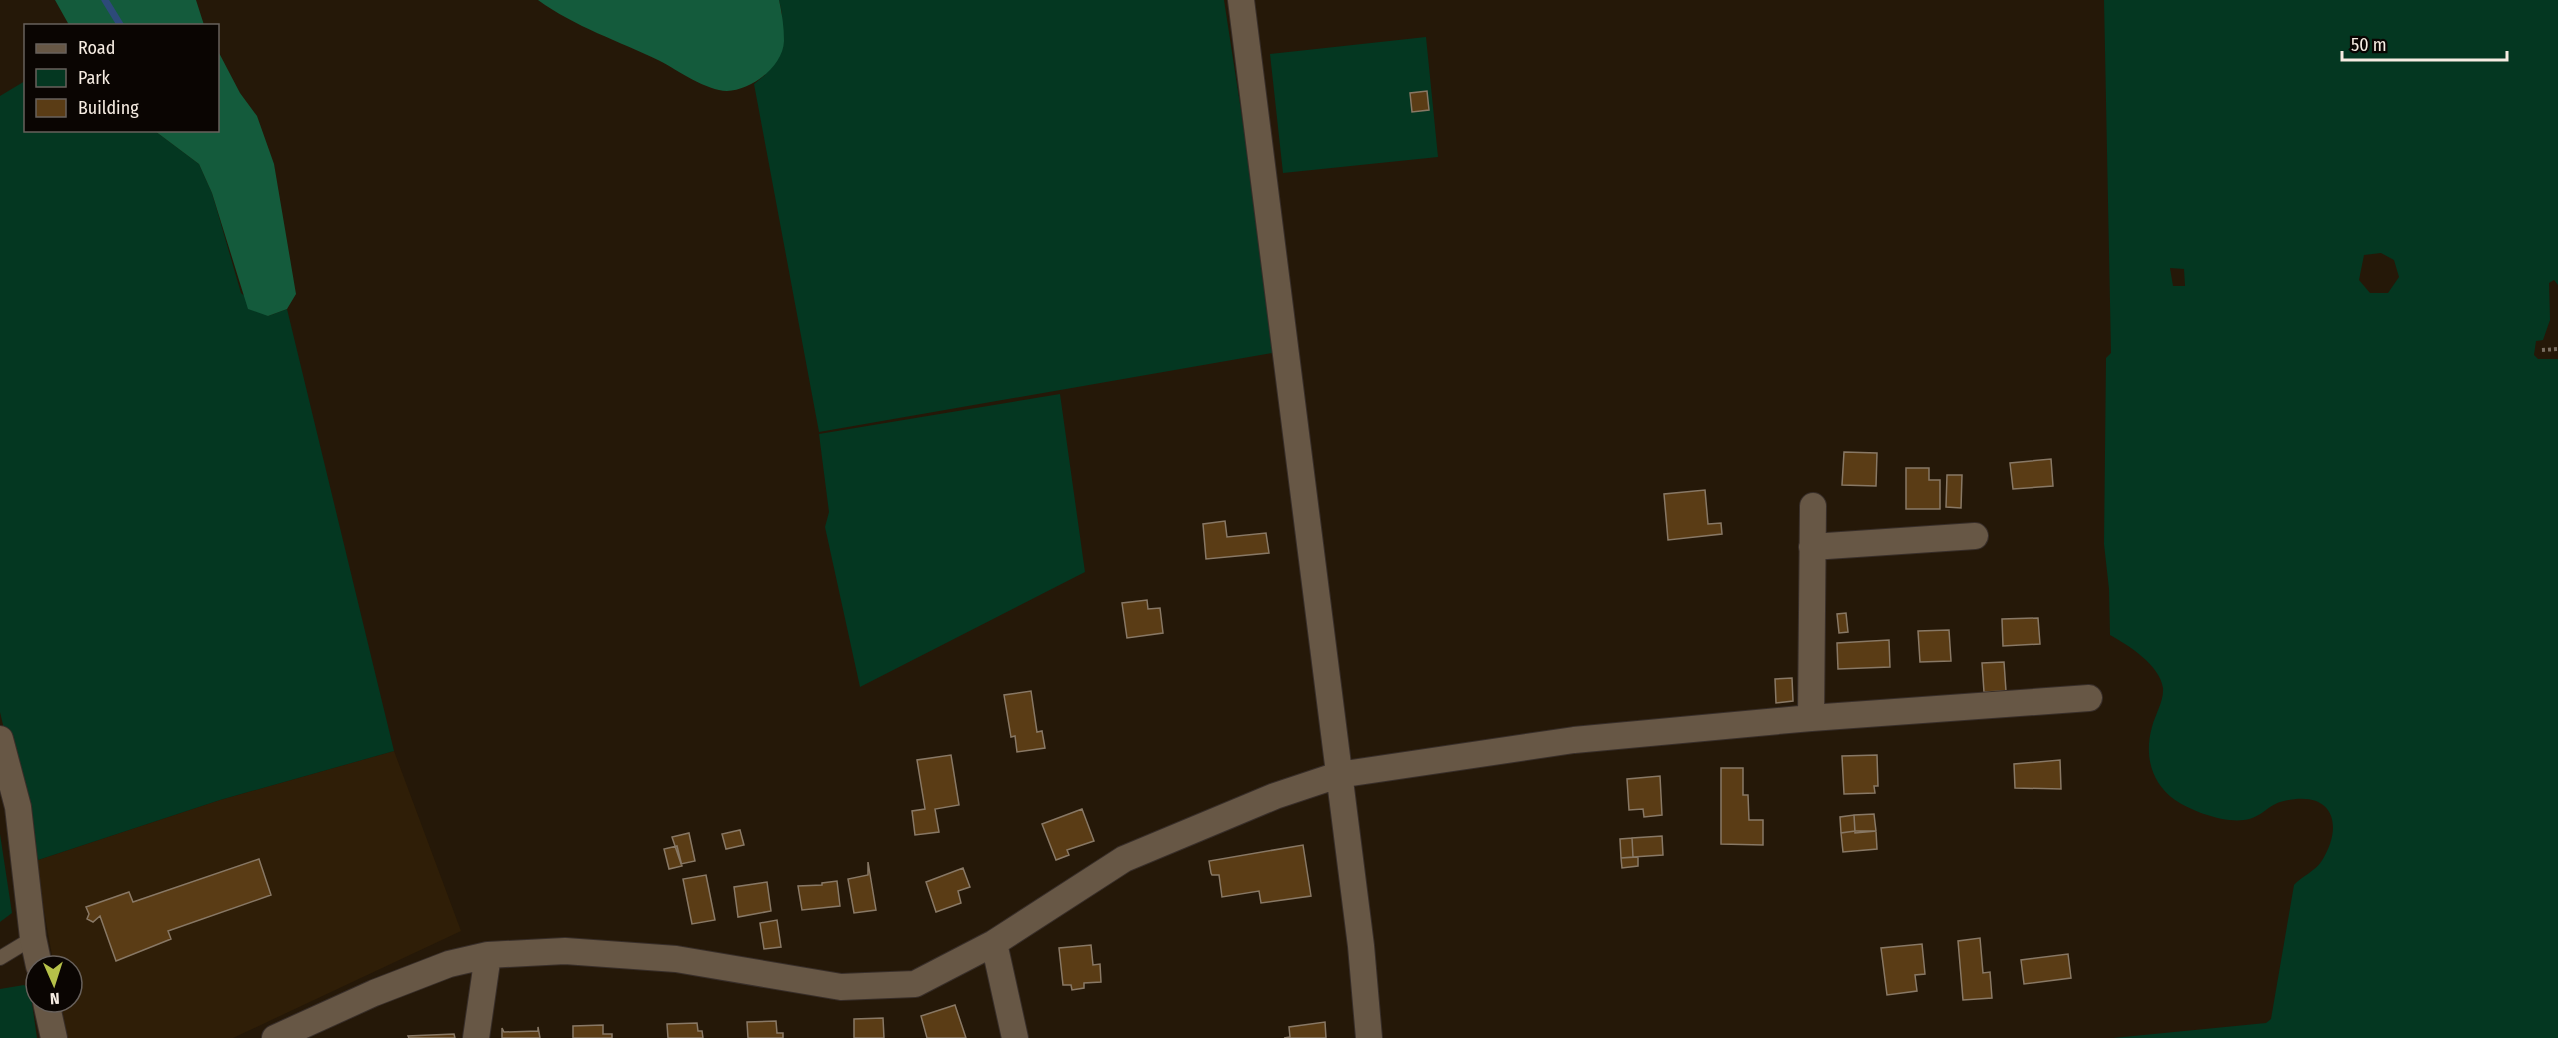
<svg xmlns="http://www.w3.org/2000/svg" width="2558" height="1038" viewBox="0 0 2558 1038" font-family="'Fira Sans Condensed',sans-serif">
  <style>
    .built { fill: #2f1e07 }
    .green { fill: #043721; fill-rule: evenodd }
    .forest { fill: #145b3c }
    .lines { fill: none; stroke-linecap: round; stroke-linejoin: round }
    .stream { stroke: #2d4a79; stroke-width: 7 }
    .building { fill: #5a3c15; stroke: #887865; stroke-width: 1.5 }
    .lane-casing { stroke: #382e29; stroke-width: 16 }
    .street-casing { stroke: #382e29; stroke-width: 28 }
    .path { stroke: #786c5f; stroke-width: 4; stroke-dasharray: 3 3; stroke-linecap: butt }
    .lane { stroke: #675745; stroke-width: 14 }
    .street { stroke: #675745; stroke-width: 26 }
  </style>
  <rect width="100%" height="100%" fill="#251808"/>
  <path class="built" d="M394 751 461 931 233 1038H67L60 1002H72V966H54L35 861 220 800Z"/>
  <path class="green" d="M779 0H1224L1278 352 819 432 754 84 765 75 782 13Z
    M2104 0H2558V285L2554 280 2549 283 2550 320 2543 340 2536 341 2534 355 2538 359H2558V1038H2113L2266 1023 2271 1019 2294 885C2301 877 2315 871 2321 862 2345 825 2333 789 2284 801 2268 804 2262 818 2244 820 2224 823 2191 811 2175 800 2151 783 2144 755 2152 727 2155 715 2164 701 2163 688 2160 665 2128 645 2110 635L2109 589 2104 544 2106 358 2111 353ZM2381 253 2394 260 2399 277 2388 293H2370L2359 280 2364 255ZM2170 268 2184 269 2185 286H2173Z
    M1426 37 1438 157 1283 173 1270 54Z
    M25 81 26 130 155 131 199 164 212 193 241 293 268 316 287 309 394 751 220 800 35 861 0 712V96Z
    M1060 394 1085 572 860 687 825 527 829 512 819 434Z
    M0 834 12 913 0 922Z
    M24 985 30 989 37 1038H0V989Z"/>
  <path class="forest" d="M55 0H196L204 25H69Z
    M538 0H779C782 13 784 27 784 41 783 67 751 90 727 91 707 91 677 70 660 61 619 41 575 27 538 0Z
    M218 51 240 93 257 116 274 164 296 294 287 309 268 316 248 309 212 193 199 164 155 131 218 130Z"/>
  <g class="lines">
    <path class="stream" d="M105 0 121 26"/>
  </g>
  <path class="building" d="M1427 91 1429 110 1412 112 1410 93Z
    M1844 452 1877 453 1876 486 1842 485Z
    M2051 459 2053 486 2013 489 2010 463Z
    M1906 468H1929V480H1940V509H1906Z
    M1947 475H1962L1961 508 1946 507Z
    M1705 490 1708 524 1721 523 1722 534 1668 540 1664 494Z
    M1225 521 1227 537 1266 533 1269 553 1206 559 1203 524Z
    M1147 600 1148 609 1160 608 1163 633 1127 638 1122 603Z
    M1846 613 1848 632 1839 633 1837 614Z
    M2038 618 2040 644 2003 646 2002 619Z
    M1949 630 1951 661 1920 662 1918 631Z
    M1889 640 1890 667 1838 669 1837 643Z
    M2004 662 2006 691 1984 692 1982 663Z
    M1792 678 1793 701 1776 703 1775 679Z
    M1031 691 1037 732 1042 731 1045 748 1017 752 1015 736 1011 737 1004 695Z
    M951 755 959 805 935 809 939 832 915 835 912 811 925 809 917 760Z
    M1877 755 1878 786H1874L1875 793 1844 794 1842 756Z
    M2060 760 2061 789 2015 788 2014 764Z
    M1721 768H1743V795H1748L1749 820H1763V845L1721 844Z
    M1660 776 1662 815 1644 817 1643 809 1629 810 1627 779Z
    M1082 809 1094 841 1067 850 1069 855 1056 860 1042 824Z
    M1874 814 1876 831 1855 833 1854 815Z
    M1854 815 1855 831 1841 833 1840 817Z
    M740 830 744 845 726 849 722 834Z
    M1855 831H1876L1877 849 1843 852 1841 833Z
    M689 833 695 861 681 864 672 837Z
    M1662 836 1663 855 1633 857 1632 838Z
    M1632 838 1633 857 1621 858 1620 839Z
    M1303 845 1311 896 1261 903 1259 891 1222 897 1219 875H1212L1211 873 1209 861Z
    M677 846 682 866 669 869 664 849Z
    M1638 857V866L1622 868 1621 858Z
    M259 859 271 895 168 931 171 939 116 961 100 916 93 922 87 919 89 914 86 907 129 892 133 902Z
    M868 862 876 910 854 913 848 879 868 875Z
    M963 868 970 887 958 891 961 903 936 912 926 882Z
    M706 875 715 920 692 924 683 879Z
    M837 881 840 906 802 910 798 886 822 885V883Z
    M767 882 771 911 738 917 734 887Z
    M777 920 781 947 764 949 760 923Z
    M1980 938 1983 973 1990 972 1992 998 1963 1000 1958 941Z
    M1922 944 1925 974 1915 975 1917 991 1887 995 1881 948Z
    M1091 945 1093 965 1100 964 1101 982 1084 983V988L1072 990 1071 985H1063L1059 948Z
    M2068 954 2071 978 2024 984 2021 960Z
    M955 1005 966 1038H927L921 1016Z
    M883 1018 884 1038H854V1019Z
    M776 1021 777 1033H783V1038H748L747 1022Z
    M1325 1022 1326 1038H1284L1290 1037 1289 1027Z
    M697 1023 698 1031H702L703 1038H668L667 1024Z
    M603 1025V1034H612V1038H573V1026Z
    M538 1027 540 1038H502V1028L504 1032 538 1031Z
    M454 1034 455 1038H409L408 1036Z"/>
  <g class="lines">
    <defs>
      <path id="lane" d="M0 958 33 938"/>
      <path id="street" d="M1241 0 1361 946 1369 1038
        M1812 547 1975 536
        M1811 718 1813 506
        M0 739 18 807 33 938 39 966
        M994 943 1015 1038
        M46 1002 54 1038
        M275 1038 374 993 449 964 488 955 565 951 676 959 841 987 915 984 994 943 1124 859 1275 796 1338 775 1574 740 1811 718 2089 698
        M476 1038 488 955"/>
    </defs>
    <use href="#lane" class="lane-casing"/>
    <use href="#street" class="street-casing"/>
    <path class="path" d="M2542 350 2558 349"/>
    <use href="#lane" class="lane"/>
    <use href="#street" class="street"/>
  </g>
  <rect x="24" y="24" width="195" height="108" fill="#0a0502" stroke="#68615c" stroke-width="1.5"/>
  <rect x="36" y="44" width="30" height="9" fill="#675745" stroke="#68615c" stroke-width="1.5"/>
  <text x="78" y="54" font-size="18" fill="#f6ece2">Road</text>
  <rect x="36" y="69" width="30" height="18" fill="#043721" stroke="#68615c" stroke-width="1.5"/>
  <text x="78" y="84" font-size="18" fill="#f6ece2">Park</text>
  <rect x="36" y="99" width="30" height="18" fill="#5a3c15" stroke="#68615c" stroke-width="1.5"/>
  <text x="78" y="114" font-size="18" fill="#f6ece2">Building</text>
  <g transform="translate(54 984) rotate(177)"><circle r="28" fill="#0a0502" stroke="#68615c" stroke-width="1.5"/>
  <path d="M0-4.5L10 22L0 15L-10 22Z" fill="#b6c149"/>
  <text y="-9" font-size="16" font-weight="bold" text-anchor="middle" fill="#f6ece2">N</text>
  </g>
  <path d="M2342 51v9h165v-9" fill="none" stroke="#f6ece2" stroke-width="3"/>
  <text x="2351" y="51" font-size="18" fill="#f6ece2" stroke="#0a0502" stroke-width="4.5" paint-order="stroke">50 m</text>
</svg>
